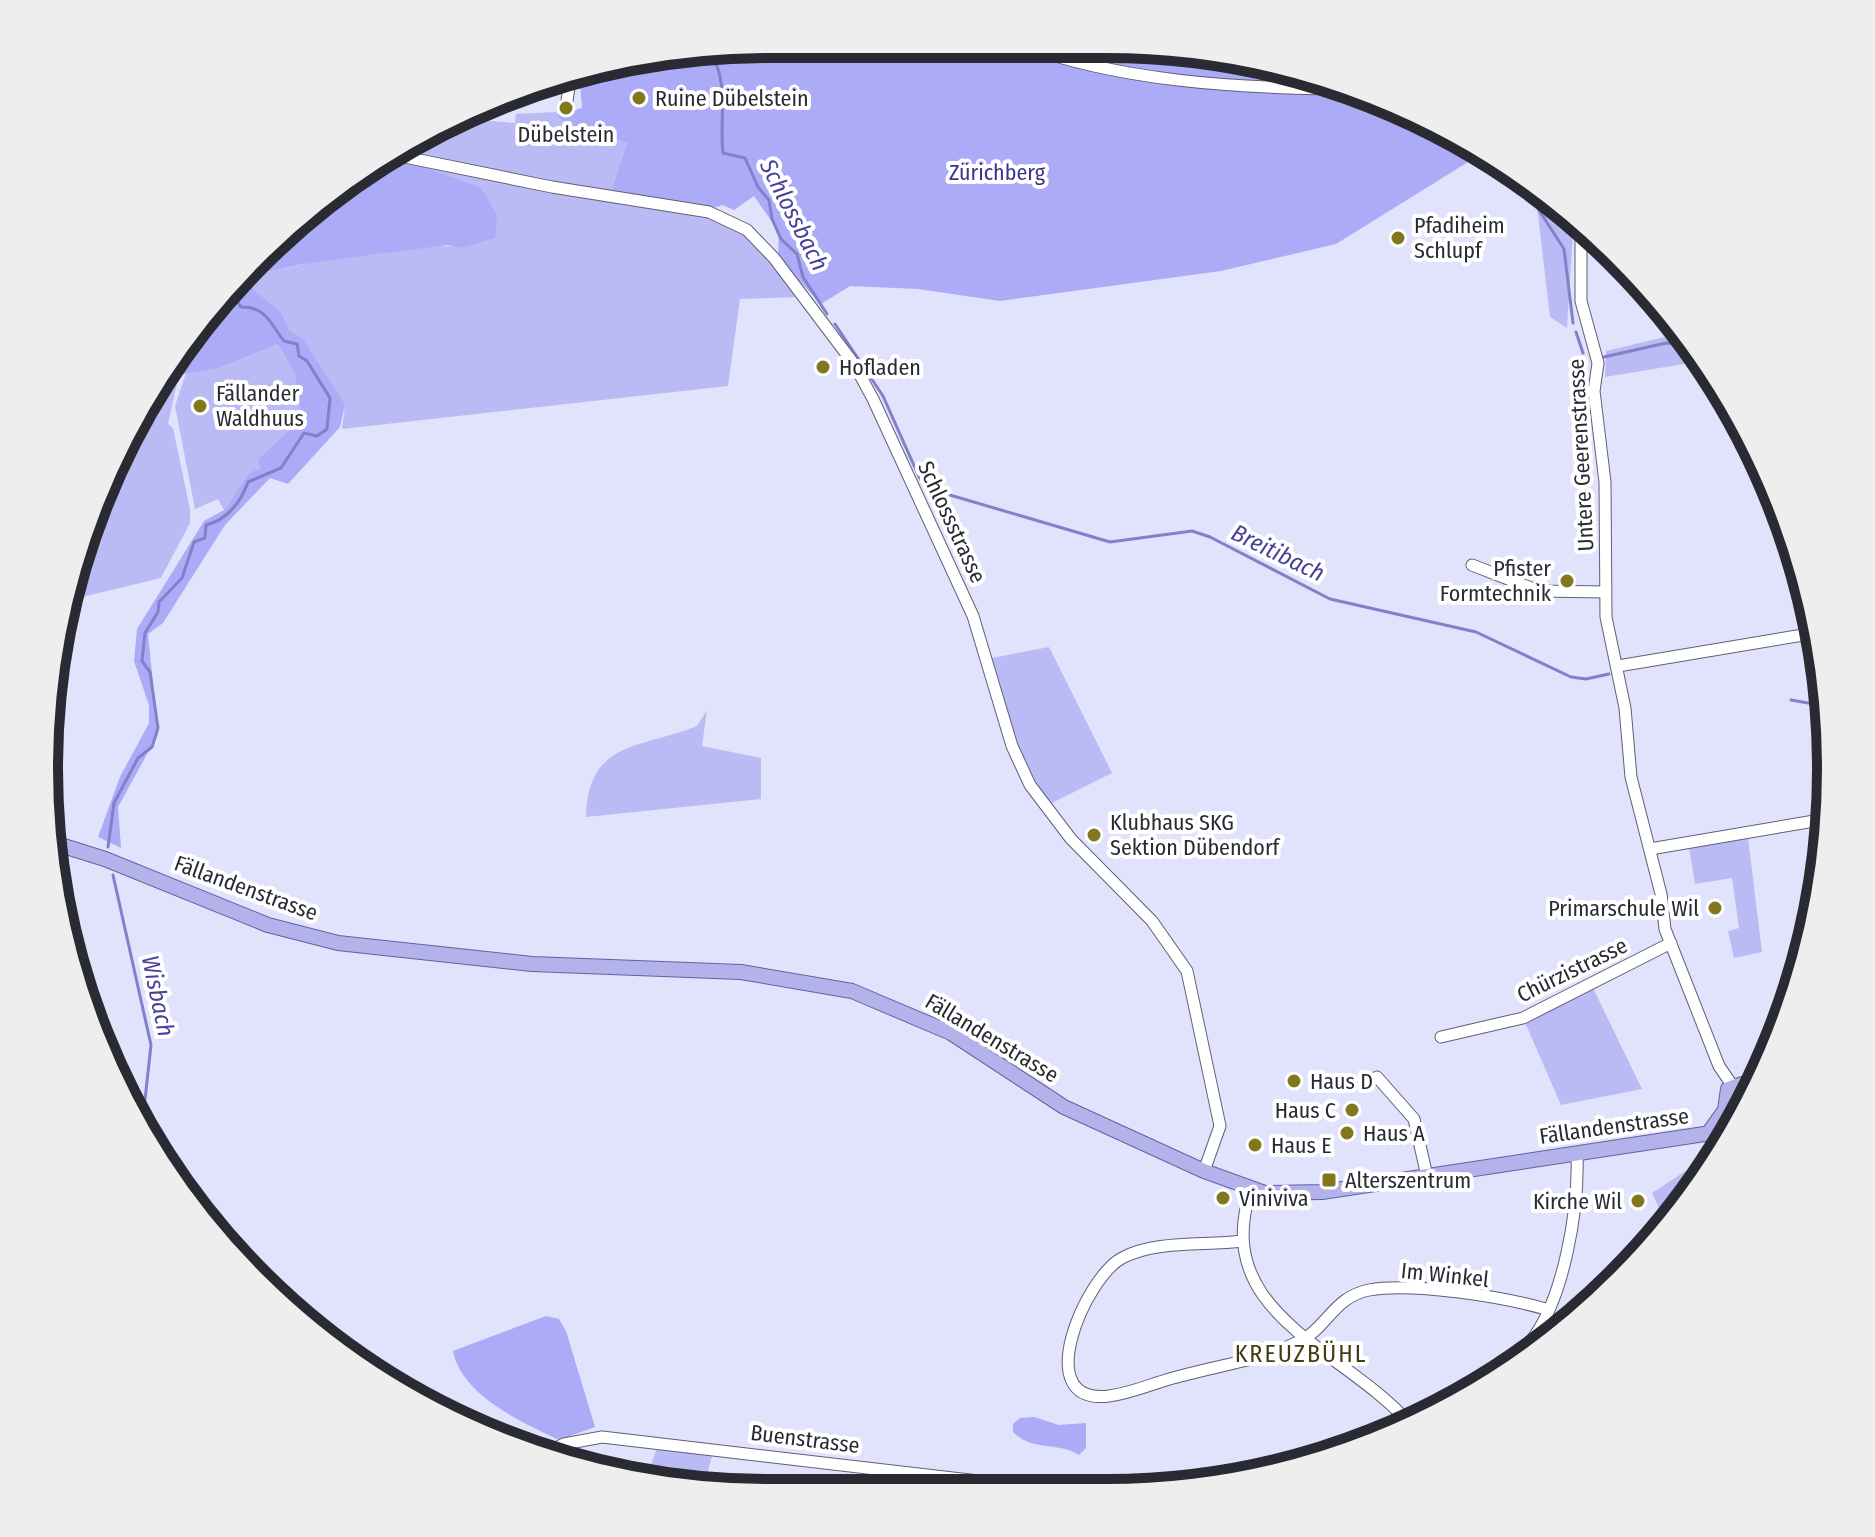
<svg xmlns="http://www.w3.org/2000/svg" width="1875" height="1537" viewBox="0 0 1875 1537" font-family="'Fira Sans Condensed',sans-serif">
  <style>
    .green { fill: #babbf4 }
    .forest { fill: #ababf7 }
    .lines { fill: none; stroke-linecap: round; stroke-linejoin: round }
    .stream { stroke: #8180c8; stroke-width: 3 }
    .minor-casing { stroke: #5f5f75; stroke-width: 13 }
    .major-casing { stroke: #6361a2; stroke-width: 16 }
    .minor { stroke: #fff; stroke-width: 11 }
    .major { stroke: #b4b2eb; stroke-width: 14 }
    .poi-dot { fill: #81781d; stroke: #fff; stroke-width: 3 }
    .labels { text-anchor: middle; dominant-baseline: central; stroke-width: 8; stroke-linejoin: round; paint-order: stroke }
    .poi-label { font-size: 22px; fill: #2a2a33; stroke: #fff; text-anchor: start }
    .park-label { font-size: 22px; fill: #3e3389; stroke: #fff }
    .street-label { font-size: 22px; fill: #2a2a33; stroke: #fff }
    .water-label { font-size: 24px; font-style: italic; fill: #494098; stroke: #fff }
    .neighbourhood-label { font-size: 24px; letter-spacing: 2px; fill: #413d13; stroke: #fff }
    .rim { fill: none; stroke: #2a2a33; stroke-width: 10 }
  </style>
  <rect width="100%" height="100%" fill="#e1e2fb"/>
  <path class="green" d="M476 112V120L515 123 516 114 556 112 592 143 616 140 627 143 611 191 503 174 397 149 410 139 443 143 445 125Z
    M417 164 719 219 757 242 801 297 740 299 728 386 342 429 345 404 304 340 289 330 282 313 240 278C284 268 422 237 461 248Z
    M1540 196 1574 217 1567 328 1550 317 1537 206Z
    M1669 336H1687L1702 361 1605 377 1606 351Z
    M278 344 294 372 302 418 258 459 260 468 249 473 224 510 218 499 195 509 175 406 186 373 219 368Z
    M179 374 168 424 173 428 190 509V523L161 578 70 600 82 536 160 378Z
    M1049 647 1112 773 1050 804C1018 759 1007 711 992 658Z
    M707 710 702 746 761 758V799L586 817C588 740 640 749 697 726Z
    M1748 838 1762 952 1734 958 1728 931 1739 928 1732 878 1695 884 1689 847Z
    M1591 984 1642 1089 1561 1105 1523 1018Z
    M1690 1168 1700 1178 1667 1224 1656 1223 1659 1208 1652 1193Z
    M657 1448 713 1453 703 1488 646 1479Z"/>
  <path class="forest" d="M768 44 1154 46 1383 99 1476 157 1336 244 1221 271 1000 301 918 289 850 286 821 304 778 258 779 232 754 196 734 210 723 205 713 208 611 191 627 143 616 140 592 143 557 116 582 108 579 73 603 66Z
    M389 154 481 188 497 215 495 238 460 248 448 245 384 253 298 265 240 278 282 313 289 330 304 340 345 404 340 427 288 484 270 478 225 525 163 623 148 634 158 734 118 807 121 848 98 837 120 777 149 723V705L134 661 137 629 204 521 224 510 249 473 260 468 258 459 302 418 294 372 278 344 219 368 160 378 257 256Z
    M546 1316 559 1319 566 1331 595 1427 559 1440C523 1423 461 1395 453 1351Z
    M1034 1417 1059 1425 1086 1423V1448L1079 1455C1057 1441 1033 1452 1013 1432V1424L1020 1418Z"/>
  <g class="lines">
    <path class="stream" d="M710 52C730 83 719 118 723 153L745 158 758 187 769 200 772 219 781 239 797 254 803 277 827 314
      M1538 195 1535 204 1564 249 1573 323
      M835 324 883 396 920 479
      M1576 332 1583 353
      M1604 357 1666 343 1691 344
      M926 488 1110 542 1192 531 1210 537 1330 599 1476 632 1571 677 1586 679 1609 674
      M1791 700 1808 703 1826 700
      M108 847 114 803 138 758 152 747 158 728 150 672 142 661 145 633 158 612 159 602 182 578 194 542 205 538 206 525C227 520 241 502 248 482L281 468 304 433 317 436 327 429 330 398 307 361 299 356 297 344 284 341C271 325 266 306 241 307L236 300V287
      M113 875 151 1045 142 1127"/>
    <defs>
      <path id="minor" d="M1022 45C1120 81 1235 88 1340 89
        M566 108 571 73
        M390 154 552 187 709 212 747 230 774 258 854 364 873 399 973 616 1012 746 1030 785 1071 839 1152 921 1187 971 1220 1126 1204 1171
        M1581 222V301L1598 363 1594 391 1605 482 1606 617 1625 708 1631 777 1661 894 1665 929 1719 1066 1732 1085
        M1472 565 1539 591 1605 592
        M1618 666 1815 633
        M1650 849 1826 819
        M1441 1037 1523 1018 1671 943
        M1377 1077 1414 1119 1427 1176
        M1251 1190C1209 1314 1345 1349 1410 1424
        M1242 1241C1204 1246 1156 1240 1122 1258 1085 1278 1029 1406 1109 1396 1132 1393 1151 1384 1173 1378 1215 1366 1263 1360 1302 1340 1327 1327 1334 1297 1369 1290 1413 1282 1505 1297 1549 1310
        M544 1454 564 1444 602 1437 1064 1491
        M1267 1473C1332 1452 1490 1394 1531 1341 1564 1299 1579 1208 1577 1155"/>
      <path id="major" d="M54 843 105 859 268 925 338 943 532 964 741 972 852 991 951 1033 1064 1107 1204 1171 1265 1193 1322 1192 1711 1133
        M1735 1129 1736 1115 1745 1106
        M1725 1144 1714 1140 1710 1131 1725 1110 1728 1089 1742 1084 1751 1093"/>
    </defs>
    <use href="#minor" class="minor-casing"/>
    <use href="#major" class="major-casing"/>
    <use href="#minor" class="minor"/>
    <use href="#major" class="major"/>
  </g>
  <g class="poi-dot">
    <circle cx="639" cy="98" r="8"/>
    <circle cx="566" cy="108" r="8"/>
    <circle cx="1398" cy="238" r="8"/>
    <circle cx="823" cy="367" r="8"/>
    <circle cx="200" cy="406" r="8"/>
    <circle cx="1567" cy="581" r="8"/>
    <circle cx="1094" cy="835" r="8"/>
    <circle cx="1715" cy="908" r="8"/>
    <circle cx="1294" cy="1081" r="8"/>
    <circle cx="1352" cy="1110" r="8"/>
    <circle cx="1347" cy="1133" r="8"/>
    <circle cx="1255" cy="1145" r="8"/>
    <rect x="1321" y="1172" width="16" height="16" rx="4"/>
    <circle cx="1223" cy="1198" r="8"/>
    <circle cx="1638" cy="1201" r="8"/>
  </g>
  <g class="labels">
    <g class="poi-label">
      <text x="655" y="98">Ruine Dübelstein</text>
      <text x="566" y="134" text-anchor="middle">Dübelstein</text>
      <text x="1414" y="225">Pfadiheim<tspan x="1414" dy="25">Schlupf</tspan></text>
      <text x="839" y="367">Hofladen</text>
      <text x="216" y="393">Fällander<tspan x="216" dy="25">Waldhuus</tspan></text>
      <text x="1551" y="568" text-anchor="end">Pfister<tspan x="1551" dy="25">Formtechnik</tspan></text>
      <text x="1110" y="822">Klubhaus SKG<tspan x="1110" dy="25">Sektion Dübendorf</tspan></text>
      <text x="1699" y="908" text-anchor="end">Primarschule Wil</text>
      <text x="1310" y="1081">Haus D</text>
      <text x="1336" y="1110" text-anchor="end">Haus C</text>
      <text x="1363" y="1133">Haus A</text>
      <text x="1271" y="1145">Haus E</text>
      <text x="1345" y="1180">Alterszentrum</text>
      <text x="1239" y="1198">Viniviva</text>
      <text x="1622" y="1201" text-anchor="end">Kirche Wil</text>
    </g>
    <g class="park-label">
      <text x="997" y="172">Zürichberg</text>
    </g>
    <g class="street-label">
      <text transform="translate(1581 455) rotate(-93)">Untere Geerenstrasse</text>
      <text transform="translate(952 522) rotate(65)">Schlossstrasse</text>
      <text transform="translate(246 888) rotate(20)">Fällandenstrasse</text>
      <text transform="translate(1572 970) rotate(-26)">Chürzistrasse</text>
      <text transform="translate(992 1038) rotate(31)">Fällandenstrasse</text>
      <text transform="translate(1614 1126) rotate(-8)">Fällandenstrasse</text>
      <text transform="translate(1445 1275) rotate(6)">Im Winkel</text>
      <text transform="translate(805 1439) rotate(7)">Buenstrasse</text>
    </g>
    <g class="water-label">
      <text transform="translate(794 215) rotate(63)">Schlossbach</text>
      <text transform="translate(1278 553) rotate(26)">Breitibach</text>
      <text transform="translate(158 996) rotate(78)">Wisbach</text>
    </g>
    <g class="neighbourhood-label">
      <text x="1301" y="1354">KREUZBÜHL</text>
    </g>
  </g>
  <path d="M0 0H1875V1537H0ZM768 58H1107A710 710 0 0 1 1817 768V769A710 710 0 0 1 1107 1479H768A710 710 0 0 1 58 769V768A710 710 0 0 1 768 58Z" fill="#eeeeef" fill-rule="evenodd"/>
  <path class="rim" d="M768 58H1107A710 710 0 0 1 1817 768V769A710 710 0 0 1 1107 1479H768A710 710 0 0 1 58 769V768A710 710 0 0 1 768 58Z"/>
</svg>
